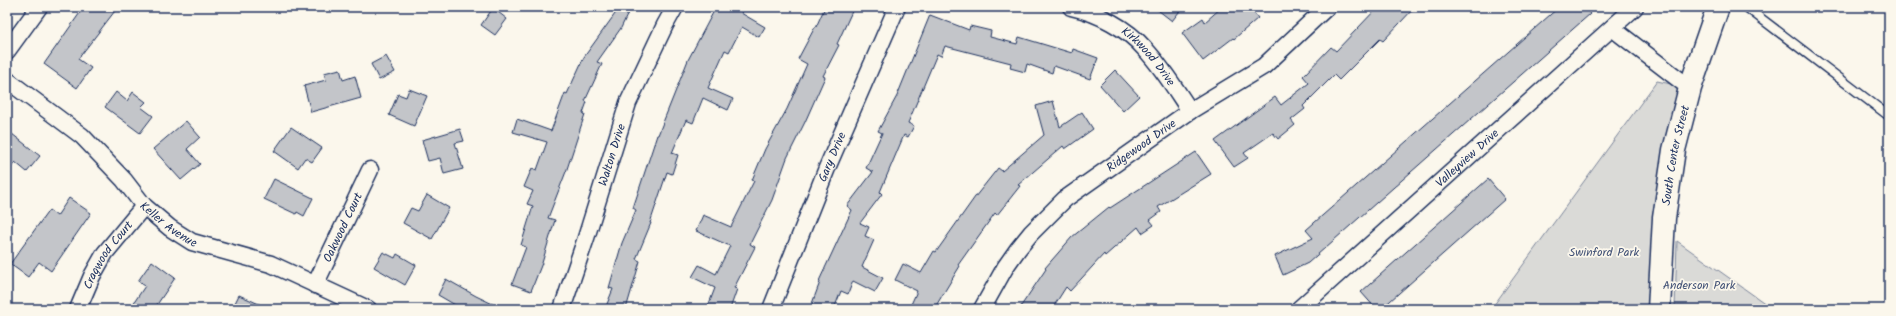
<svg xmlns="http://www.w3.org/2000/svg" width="1896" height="316" viewBox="0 0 1896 316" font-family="Kalam,sans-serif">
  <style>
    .green { fill: #dadad7; stroke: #7a849a }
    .building { fill: #c3c5c9; stroke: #1b2f5e }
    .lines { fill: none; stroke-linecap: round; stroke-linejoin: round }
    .service-casing { stroke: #1b2f5e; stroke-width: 11 }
    .minor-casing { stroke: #1b2f5e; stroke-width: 19 }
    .secondary-casing { stroke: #1b2f5e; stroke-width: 25 }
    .service { stroke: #fbf7ec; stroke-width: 8 }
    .minor { stroke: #fbf7ec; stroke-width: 16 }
    .secondary { stroke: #fbf7ec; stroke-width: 22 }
    .labels { text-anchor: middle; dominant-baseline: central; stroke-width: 3.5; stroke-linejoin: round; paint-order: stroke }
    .street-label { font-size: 12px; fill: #1b2f5e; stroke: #fbf7ec }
    .park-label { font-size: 12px; fill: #415176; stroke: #fbf7ec }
  </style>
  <rect width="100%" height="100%" fill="#fbf7ec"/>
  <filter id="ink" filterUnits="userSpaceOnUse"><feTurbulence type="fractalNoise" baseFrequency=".025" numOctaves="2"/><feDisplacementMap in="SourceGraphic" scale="8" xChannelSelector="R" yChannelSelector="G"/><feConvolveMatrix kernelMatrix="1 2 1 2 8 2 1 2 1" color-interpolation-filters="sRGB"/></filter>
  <g filter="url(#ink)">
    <path class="green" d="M1657 81 1690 88 1659 309H1491Z
      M1677 241 1773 309H1675Z"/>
    <path class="building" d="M84 7H118L78 59 91 68 77 88 44 64Z
      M620 7H631L621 28 597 62 602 64 585 101 587 102 583 113 585 114 567 169 548 218 555 220 542 263 531 291 512 284 526 247 521 245 533 206 527 204 533 191 524 187 532 168 537 170 547 142 513 132 517 119 551 131 565 93 567 94 584 57Z
      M716 7H745L741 13 765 27 759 37 742 27 729 52 725 50 708 88 733 99 728 110 703 98 693 123 686 120 672 153 678 155 672 174 667 172 650 223H651L636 259 640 261 626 309H605L613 289 609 288 622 243 636 210 633 208 657 135H658L688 60Z
      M825 7H854L837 44 839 45 823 76 825 77 805 122 787 158 772 200 750 244 755 247 734 288 737 289 730 309H707L715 288 692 277 699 265 716 274 730 246 696 231 703 215 731 227 754 181 752 180 765 149 787 109 807 64 798 59 815 27H816Z
      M1154 7H1183L1172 21Z
      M1222 7H1249L1258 18 1234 39 1233 38 1203 61 1182 33 1203 18 1205 22Z
      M1378 7H1415L1383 41 1380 39 1339 80 1334 75 1303 106 1305 109 1291 120 1295 125 1278 139 1273 133 1244 153 1248 158 1234 167 1215 141 1275 97 1281 105 1309 83 1303 76 1331 47 1336 51Z
      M1559 7H1584L1590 14 1308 263 1283 275 1275 256 1313 238 1306 230Z
      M493 8 507 19 495 35 481 25Z
      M930 15 969 30 970 26 991 31 990 37 1017 44 1019 37 1072 53 1073 49 1098 58 1090 79 1054 66 1052 73 1027 64 1025 72 1010 68 1011 63 945 46 941 56 937 54 908 123 914 126 908 137 904 135 880 192 882 194 860 223 869 227 865 236 874 240 862 267 883 278 875 292 853 281 848 294 841 291 834 309H810L820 282 819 281 852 210 847 206 873 172 866 168 882 133 878 131 897 96Z
      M386 56 395 72 379 80 371 64Z
      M340 69 343 80 355 76 361 98 311 112 304 86 326 80 324 73Z
      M1115 70 1139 96 1123 111 1100 85Z
      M409 89 427 96 414 126 389 115 398 94 406 97Z
      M116 92 127 101 133 92 146 102 141 107 153 116 140 133 105 107Z
      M1053 101 1060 127 1082 112 1093 129 1065 149 1063 146 1018 185 1020 186 997 215 995 213 958 265 960 266 934 309H909L917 291 895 280 903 264 921 273 934 251 936 252 975 197 998 168 1002 171 1044 135 1036 106Z
      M186 121 200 137 187 149 200 164 181 180 153 149Z
      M291 127 322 148 312 162 305 158 298 168 274 151Z
      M460 129 464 141 455 143 463 169 444 174 440 158 428 161 422 140Z
      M7 130 40 156 27 172 15 162 7 173Z
      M1196 152 1211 174 1158 207 1161 212 1150 220 1154 225 1142 233 1138 227 1105 256 1104 254 1070 291 1066 287 1052 309H1019L1046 269 1045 268 1072 237 1109 207 1110 208Z
      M274 179 313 198 304 216 297 212 296 214 264 199Z
      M1488 179 1505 199 1381 309H1376L1361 292Z
      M427 195 449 208 432 239 403 223 411 208 418 211Z
      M69 198 91 213 51 271 39 262 28 277 10 264 49 210 57 216Z
      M383 252 395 258 397 254 416 265 405 285 374 267Z
      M152 261 175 278 154 309H140L133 304 145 286 138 281Z
      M446 279 476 296 503 309H462L438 295Z
      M239 295 270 309H232Z"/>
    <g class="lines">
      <defs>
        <path id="service" d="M1746 7 1889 116"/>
        <g id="minor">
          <path id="s1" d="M1071 7C1098 13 1127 28 1145 49 1162 67 1176 90 1190 111"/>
          <path d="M1612 28 1690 88"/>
          <path d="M7 51 39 7"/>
          <path id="s2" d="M7 80 82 136 124 180 144 206 170 228 192 242 271 264 368 309"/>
          <path id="s3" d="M315 285 370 170"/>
          <path id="s4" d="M78 309 92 276 105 253 144 206"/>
          <path id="s5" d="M562 309 586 238 628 103 665 25 675 7"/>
          <path id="s6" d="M771 309 827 168 897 7"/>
          <path id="s7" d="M982 309 1006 266 1018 249 1031 233 1065 199 1190 111 1264 66 1327 7"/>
          <path id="s8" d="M1299 309 1635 7"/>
        </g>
        <g id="secondary">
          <path id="s9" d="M1659 309 1664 218 1674 150 1690 88 1718 7"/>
        </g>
      </defs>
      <use href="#service" class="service-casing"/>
      <use href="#minor" class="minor-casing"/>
      <use href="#secondary" class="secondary-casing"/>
      <use href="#service" class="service"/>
      <use href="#minor" class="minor"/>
      <use href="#secondary" class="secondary"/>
    </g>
  </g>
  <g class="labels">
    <g class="street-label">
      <text stroke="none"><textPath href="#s1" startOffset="94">Kirkwood Drive</textPath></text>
      <text stroke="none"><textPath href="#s7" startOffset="232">Ridgewood Drive</textPath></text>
      <text stroke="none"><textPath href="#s5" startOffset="162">Walton Drive</textPath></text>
      <text stroke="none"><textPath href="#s9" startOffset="155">South Center Street</textPath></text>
      <text stroke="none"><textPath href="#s6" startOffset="164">Gary Drive</textPath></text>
      <text stroke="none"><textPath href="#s8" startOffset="226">Valleyview Drive</textPath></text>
      <text stroke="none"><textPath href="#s2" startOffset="218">Keller Avenue</textPath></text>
      <text stroke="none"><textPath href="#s3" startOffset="64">Oakwood Court</textPath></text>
      <text stroke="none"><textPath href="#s4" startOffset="62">Cragwood Court</textPath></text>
    </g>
    <g class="park-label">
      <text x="1604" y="252">Swinford Park</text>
      <text x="1699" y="285">Anderson Park</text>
    </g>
  </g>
  <rect width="1896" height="316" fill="none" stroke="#fbf7ec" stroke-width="24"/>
  <rect x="12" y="12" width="1872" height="292" fill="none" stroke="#1b2f5e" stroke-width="1.5" filter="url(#ink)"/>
</svg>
